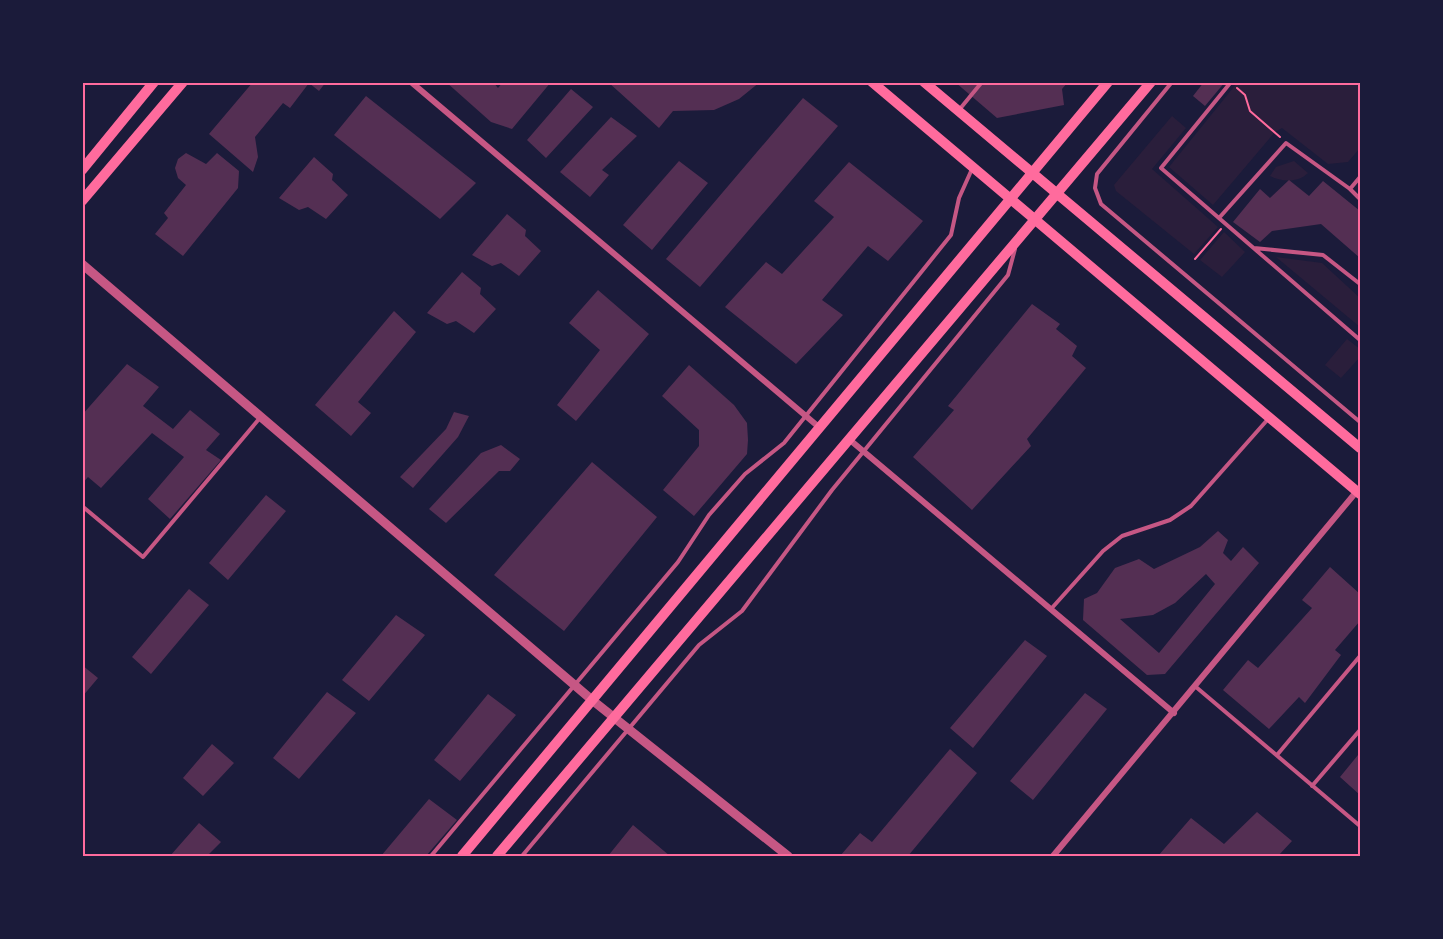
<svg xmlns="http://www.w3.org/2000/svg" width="1443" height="939" viewBox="0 0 1443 939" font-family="'Roboto Condensed',sans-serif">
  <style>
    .green { fill: #2a1e3b }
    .building { fill: #542f53; fill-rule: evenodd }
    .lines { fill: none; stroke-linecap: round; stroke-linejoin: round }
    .path { stroke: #ff6b9d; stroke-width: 2 }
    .service { stroke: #c65784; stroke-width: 4 }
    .minor { stroke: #c65784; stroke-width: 6 }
    .tertiary { stroke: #c65784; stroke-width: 9 }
    .secondary { stroke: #ff6b9d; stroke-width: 10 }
    .neatline { fill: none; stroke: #ff6b9d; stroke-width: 2 }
  </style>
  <rect width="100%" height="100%" fill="#1b1b3a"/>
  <path class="green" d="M1354 82 1360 88V148L1348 162 1328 164 1282 128 1275 132 1213 205 1169 167 1237 83Z
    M1172 116 1186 128 1152 169 1218 227 1194 254 1116 191 1114 185Z
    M1294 161 1308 173C1298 183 1282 182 1270 176L1276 167Z
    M1224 232 1245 252 1222 277 1200 260Z
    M1276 257 1322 263 1360 298V327Z
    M1347 339 1360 349V357L1341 378 1325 365Z"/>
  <path class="building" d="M253 82H326L319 91 309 83 290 108 283 103 255 137 258 157 253 172 209 134Z
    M446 82H493L498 88 503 82H551L512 129 491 122Z
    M608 82H760L739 99 714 110 673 111 659 128Z
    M955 82H1068L1062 89 1064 105 997 118Z
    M1204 82H1225L1205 106 1193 96Z
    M571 89 593 107 546 158 527 140Z
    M366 96 476 183 440 219 334 135Z
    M803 98 838 126 700 287 666 259Z
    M611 117 637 136 602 170 609 175 590 197 560 172Z
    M186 153 206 164 217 153 239 171 238 188 183 256 155 234 168 218 164 213 186 185 178 178 175 168 178 159Z
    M314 157 333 174 332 180 348 195 326 219 308 207 299 210 279 198Z
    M679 161 708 183 652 250 623 225Z
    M849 162 923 221 888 261 868 246 822 300 843 315 796 364 725 307 766 262 782 274 834 217 814 201Z
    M1289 180 1309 196 1323 181 1360 211V258L1321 224 1272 231 1260 242 1233 222 1260 189 1270 198Z
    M507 214 526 230 525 236 541 251 519 276 501 263 492 266 472 255Z
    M462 272 481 288 480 294 496 309 474 333 456 321 447 324 427 313Z
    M598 290 649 334 576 421 557 405 600 350 569 323Z
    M1032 304 1060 324 1056 329 1077 346 1072 356 1086 368 1027 439 1031 446 972 510 913 457 954 410 948 406Z
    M394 311 416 332 358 402 371 413 351 436 315 405Z
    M127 364 159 387 143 406 173 429 190 410 220 434 206 450 221 460 170 519 148 499 184 457 152 433 101 488 88 477 82 484V415Z
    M689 365 734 405 747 423 748 440 747 454 694 516 663 490 699 446V430L662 396Z
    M454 412 469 416 458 437 413 488 400 477 446 429Z
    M501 445 520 459 510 471H499L446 523 429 509 481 453Z
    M592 462 657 517 564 631 494 575Z
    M266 495 286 511 228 580 209 563Z
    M1218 531 1228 540 1223 553 1231 561 1243 547 1259 563 1165 674 1147 675 1083 620 1084 599 1097 593 1115 568 1139 559 1154 569 1200 547ZM1206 574 1215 584 1159 653 1120 619 1153 615 1175 603Z
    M1330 567 1360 594V621L1335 650 1341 655 1305 703 1299 697 1269 729 1223 690 1248 660 1258 668 1312 608 1302 600Z
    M189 589 209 605 151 674 132 657Z
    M396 615 425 635 369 701 342 680Z
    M1025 640 1047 656 973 748 950 728Z
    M82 665 98 678 82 697Z
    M327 692 356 713 299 779 273 758Z
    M1085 693 1107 709 1033 800 1010 781Z
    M488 694 516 715 460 781 434 760Z
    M212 744 234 763 203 796 183 778Z
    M950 749 977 773 908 856H840L860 833 872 842Z
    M1358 755 1360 757V795L1340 777Z
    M429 799 457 820 426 856H381Z
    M1257 812 1292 841 1278 856H1158L1191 818 1224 844Z
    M199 823 221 842 207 856H170Z
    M633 825 670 856H608Z"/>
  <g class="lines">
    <path class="path" d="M1237 88 1245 95 1250 111 1280 137
      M1195 259 1221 229"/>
    <path class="service" d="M1172 82 1097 174 1095 188 1101 204 1360 422
      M1231 82 1161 168 1360 340
      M959 110 982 82
      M1360 177 1350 189 1360 199
      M1219 218 1286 143 1350 189
      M1254 248 1323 255 1360 284
      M82 506 143 557 259 419
      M1051 609 1103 551 1122 536 1170 520 1191 506 1269 418
      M1196 687 1360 826
      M1277 755 1360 656
      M1312 786 1360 730
      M431 856 678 562 709 515 745 474 784 443 951 235 959 198 972 169
      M522 856 699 645 742 611 832 490 1008 275 1015 249"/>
    <path class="minor" d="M411 82 820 428
      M850 440 1174 713
      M1053 856 1357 491"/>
    <path class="tertiary" d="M82 264 592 700 788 856"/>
    <path class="secondary" d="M872 82 1360 494
      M924 82 1360 448
      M82 170 154 82
      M82 201 183 82
      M462 856 1108 82
      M497 856 1151 82"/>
  </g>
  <rect width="1443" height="939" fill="none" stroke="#1b1b3a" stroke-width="168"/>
  <rect x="84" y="84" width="1275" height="771" class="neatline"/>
</svg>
